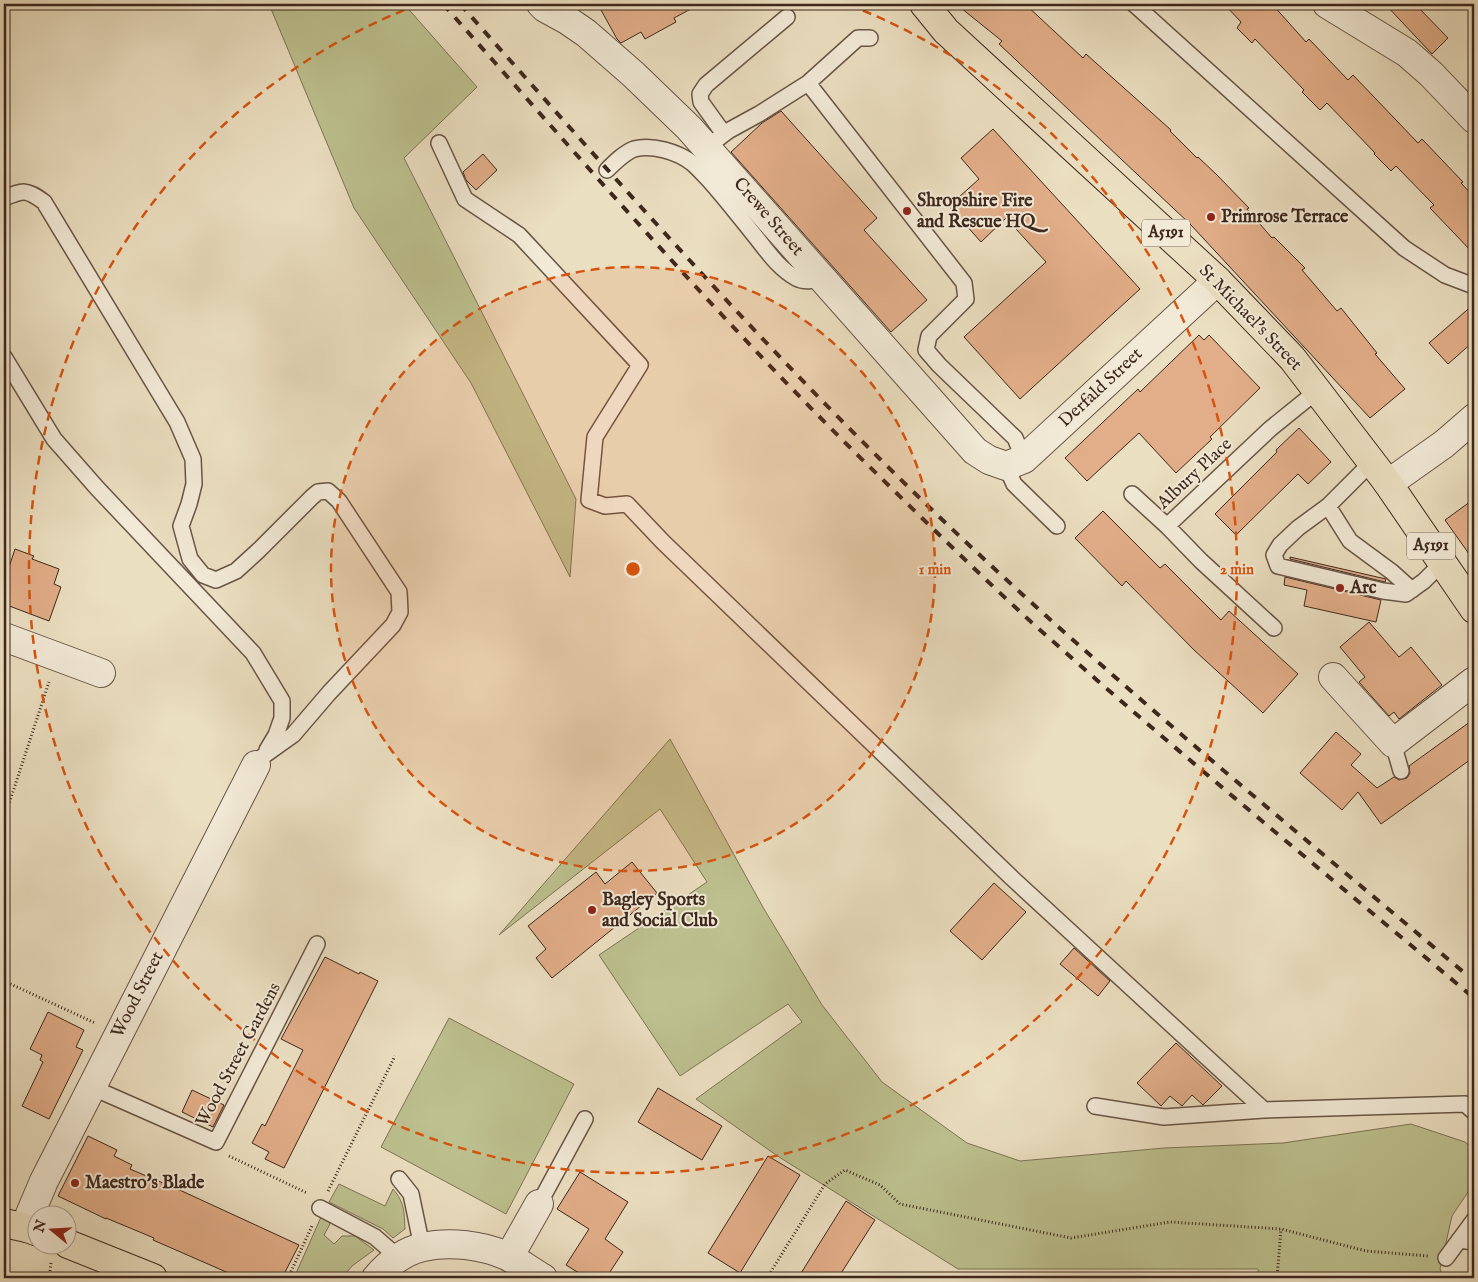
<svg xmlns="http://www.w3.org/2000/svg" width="1478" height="1282" viewBox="0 0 1478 1282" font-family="'IM FELL English',serif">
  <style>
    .green { fill: #bdc08f; stroke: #7d7456 }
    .building { fill: #e2ae89; stroke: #3d271d }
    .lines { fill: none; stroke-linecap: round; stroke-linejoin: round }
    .lane-casing { stroke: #685546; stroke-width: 18 }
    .street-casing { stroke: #685546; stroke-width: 30 }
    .primary-casing { stroke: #3d271d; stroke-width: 30 }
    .path { stroke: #3d271d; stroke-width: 3; stroke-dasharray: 1 2.5; stroke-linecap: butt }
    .lane { stroke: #f2ead7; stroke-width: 15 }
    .street { stroke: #f2ead7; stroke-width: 28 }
    .primary { stroke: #ebdfc1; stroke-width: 28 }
    .rail { stroke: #3d271d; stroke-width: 4; stroke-dasharray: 9 9; stroke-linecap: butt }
    .ring { fill: none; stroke: #d7540e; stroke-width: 2.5; stroke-dasharray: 9 6 }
    .poi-dot { fill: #8f2418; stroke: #f2ead7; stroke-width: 2 }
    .labels { text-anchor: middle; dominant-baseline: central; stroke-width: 4; stroke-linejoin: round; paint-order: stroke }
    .shield { fill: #f2ead7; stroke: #736255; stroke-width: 1 }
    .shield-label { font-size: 16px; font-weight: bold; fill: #3d271d }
    .poi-label { font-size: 18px; font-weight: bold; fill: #3d271d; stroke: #f2ead7; text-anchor: start }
    .street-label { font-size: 18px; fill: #3d271d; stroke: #f2ead7 }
    .centre { fill: #d7540e; stroke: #f2ead7; stroke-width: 2.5 }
    .ring-label { font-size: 15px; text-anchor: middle; font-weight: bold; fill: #d7540e; stroke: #f2ead7; stroke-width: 4; stroke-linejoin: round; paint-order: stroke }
  </style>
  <rect width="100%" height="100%" fill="#ebdfc1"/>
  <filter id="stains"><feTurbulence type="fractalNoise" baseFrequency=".004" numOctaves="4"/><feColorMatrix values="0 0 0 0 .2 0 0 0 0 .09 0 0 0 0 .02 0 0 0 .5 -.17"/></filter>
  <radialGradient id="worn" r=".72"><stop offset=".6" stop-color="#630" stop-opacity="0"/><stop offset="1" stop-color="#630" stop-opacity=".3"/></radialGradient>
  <path class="green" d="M269 4H404L477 87 404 158 576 499 570 577 471 383 354 208Z
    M670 739 764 909 822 1005 882 1082 967 1143 1020 1161 1164 1148 1283 1143 1411 1124 1465 1142 1474 1150V1183L1452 1216 1440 1269 1444 1278H1259L1258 1269H958L779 1157 696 1099 802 1022 788 1004 680 1076 599 955 707 882 660 809 499 935Z
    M449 1018 574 1084 506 1214 381 1147Z
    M339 1184 385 1206 393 1189C405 1203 404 1212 405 1229L393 1238 383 1229 329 1202Z
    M321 1217 326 1219 330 1224 324 1235 334 1244 342 1236H355L374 1250 352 1266 342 1278H294Z"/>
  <path class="building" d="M614 4H700L674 18 676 22 645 39 641 32 621 43 617 39 601 10Z
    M956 4H1025L1083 58 1086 54 1171 130 1170 131 1197 158 1198 157 1216 174 1249 208 1247 209 1272 238 1274 237 1305 268 1302 270 1337 311 1341 308 1377 353 1375 354 1405 389 1370 418 1190 224 999 44 1002 41Z
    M1224 4H1272L1306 42 1309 39 1348 80 1353 75 1418 143 1422 139 1463 182 1461 183 1474 197V254L1430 208 1434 205 1396 166 1391 171 1374 154 1375 153 1327 103 1320 110 1302 92 1304 90 1255 39 1252 43 1237 28 1241 22Z
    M1385 4H1415L1448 38 1432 54Z
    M781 111 877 218 864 230 927 300 891 332 731 152 762 123Z
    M993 129 1140 289 1020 399 964 337 1046 262 1006 218 981 242 949 206 979 179 961 158Z
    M483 154 497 170 476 190 466 180 463 172Z
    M1474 304V341L1448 364 1429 343Z
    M1199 335 1204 340 1209 335 1260 388 1210 437 1212 439 1176 473 1139 433 1087 481 1065 458 1138 389 1140 392Z
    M1299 428 1331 462 1308 484 1298 474 1236 535 1215 514 1277 452 1276 450Z
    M1474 499V561L1445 520Z
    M1103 511 1160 568 1165 564 1221 620 1229 611 1298 674 1263 713 1194 650 1126 581 1122 586 1075 538Z
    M15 549 34 556 32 559 59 569 54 584 61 587 49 621 4 604V565L9 567Z
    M1290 557 1386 579 1385 582 1290 559Z
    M1285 577 1381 600 1376 622 1304 606 1307 590 1284 585Z
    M1369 622 1399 657 1411 647 1442 685 1399 719 1394 712 1389 716 1359 682 1365 677 1340 647Z
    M1474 719V757L1381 824 1358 792 1342 810 1300 773 1336 732 1361 754 1351 765 1377 788 1394 777 1399 780 1407 778 1410 773 1409 766Z
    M632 862 657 893 552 978 536 958 546 949 528 926 596 872 605 884Z
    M994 883 1026 912 982 960 950 931Z
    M1074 948 1110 981 1098 996 1060 964Z
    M325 957 359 974 360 972 378 981 284 1168 265 1159 269 1152 252 1143 262 1124 265 1126 303 1050 281 1039Z
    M48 1012 84 1030 76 1047 83 1050 49 1119 22 1106 43 1062 40 1060 42 1055 30 1049Z
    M1176 1043 1222 1086 1203 1105 1192 1095 1182 1106 1170 1096 1161 1106 1137 1083Z
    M658 1088 722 1126 702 1160 638 1122Z
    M192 1090 224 1105 213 1127 182 1112Z
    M88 1136 117 1150 114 1156 132 1165 130 1169 184 1192 299 1245 282 1278H240L153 1240 154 1238 106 1218V1219L58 1196Z
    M768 1156 800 1175 740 1273 708 1253Z
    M580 1172 628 1202 605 1239 623 1252 606 1278H587L566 1265 589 1229 557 1209Z
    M846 1201 875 1220 838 1278H798Z"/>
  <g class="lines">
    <defs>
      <path id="lane" d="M1134 4 1404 248 1445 275 1474 286
        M808 83 964 283 966 299 929 336 926 350 939 365 1015 438 1024 459
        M724 134 701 102 700 94 706 85 787 17
        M439 143 465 199 519 235 640 365 595 437 589 500 605 506 627 504 663 542 1012 878 1264 1110
        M707 147 728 131 759 114 808 83 858 38H870
        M607 170C615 162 624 153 634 149 652 144 678 152 692 163 698 168 703 174 708 179 726 199 742 220 759 241 770 255 780 269 796 278 804 282 814 282 821 276
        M4 198C24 190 26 189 44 202L177 422 193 459 194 484 189 504 181 526 190 559 203 575 216 580 236 571 259 550 312 497 318 492 328 491 339 501 399 592 400 612 393 625 329 693 293 735 262 757
        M4 357 54 439 97 488 253 653 282 701V718L276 735 267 750
        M1372 462 1328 506 1298 528 1280 545 1274 555 1278 566 1383 591 1406 594 1424 581 1442 563
        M1006 466 1014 484 1057 526
        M1132 494 1167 526
        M1328 506 1350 541 1392 572 1412 590
        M1274 628 1201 561 1167 526 1270 429 1317 391
        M1393 743 1401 771
        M91 1087 216 1142 317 944
        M1095 1106 1164 1117 1264 1110 1465 1104 1474 1112
        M399 1179 411 1194 422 1247
        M539 1204 585 1119
        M320 1208 375 1237 399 1258
        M1459 1240 1474 1242
        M1446 1258 1474 1220"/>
      <path id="street" d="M541 4 545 8 567 20 586 33 633 74 689 128 975 451 989 460 1006 466 1024 459 1205 292 1217 280
        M1327 4 1407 53 1431 74 1474 119
        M1387 482 1396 478 1444 444 1474 418
        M4 637 101 673
        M1333 677 1393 743 1474 681
        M27 1228 30 1214 44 1181 256 765
        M509 1257 539 1204
        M376 1278C388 1264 405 1251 423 1247 450 1241 482 1245 507 1256 519 1262 531 1271 543 1278"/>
      <path id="primary" d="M924 4 946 31 1217 280 1292 358 1387 482 1474 609
        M4 1223 27 1228 38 1232
        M68 1244 153 1278"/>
    </defs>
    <use href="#lane" class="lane-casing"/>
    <use href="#street" class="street-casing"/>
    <use href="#primary" class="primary-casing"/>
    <path class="path" d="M4 819 49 682
      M4 981 95 1023
      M229 1156 307 1193
      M328 1191 395 1056
      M51 1263 49 1277 52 1278
      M288 1278 312 1226
      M767 1278 825 1184 845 1170 880 1185 900 1204 1071 1238 1170 1222 1281 1229 1366 1251 1428 1256
      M1277 1278 1281 1229"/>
    <use href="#lane" class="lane"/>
    <use href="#street" class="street"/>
    <use href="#primary" class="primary"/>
    <path class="rail" d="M443 4C585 164 725 326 878 475 928 524 978 573 1029 620 1174 750 1325 873 1474 998
      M460 4C598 159 735 316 883 462 1069 647 1274 812 1474 981"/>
  </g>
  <circle cx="633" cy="569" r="302" fill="#d7540e" fill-opacity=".12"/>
  <g class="ring">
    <circle cx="633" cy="569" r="302"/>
    <path d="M849 5A604 604 0 1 1 417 5"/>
  </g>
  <g class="poi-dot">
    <circle cx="907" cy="211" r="5"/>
    <circle cx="1211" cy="217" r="5"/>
    <circle cx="1340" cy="588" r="5"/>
    <circle cx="592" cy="910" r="5"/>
    <circle cx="75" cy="1183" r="5"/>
  </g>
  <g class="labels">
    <g class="shield">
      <rect x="1142" y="219.5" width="48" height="27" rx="4"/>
      <rect x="1407" y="532.5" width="48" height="27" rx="4"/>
    </g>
    <g class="shield-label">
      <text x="1166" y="233">A5191</text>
      <text x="1431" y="546">A5191</text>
    </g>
    <g class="poi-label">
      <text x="917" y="201">Shropshire Fire<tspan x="917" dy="21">and Rescue HQ</tspan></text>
      <text x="1221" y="217">Primrose Terrace</text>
      <text x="1350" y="588">Arc</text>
      <text x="602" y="900">Bagley Sports<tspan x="602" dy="21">and Social Club</tspan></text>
      <text x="85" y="1183">Maestro's Blade</text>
    </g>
    <g class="street-label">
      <text transform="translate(768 217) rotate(49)">Crewe Street</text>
      <text transform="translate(1250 318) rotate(46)">St Michael's Street</text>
      <text transform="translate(1101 388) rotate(-43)">Derfald Street</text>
      <text transform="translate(1195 474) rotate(-43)">Albury Place</text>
      <text transform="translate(138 995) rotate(-63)">Wood Street</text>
      <text transform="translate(239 1055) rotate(-62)">Wood Street Gardens</text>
    </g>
  </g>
  <circle cx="633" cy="569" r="8" class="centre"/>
  <g class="ring-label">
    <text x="935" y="574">1 min</text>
    <text x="1237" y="574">2 min</text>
  </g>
  <rect width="1478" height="1282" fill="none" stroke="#ebdfc1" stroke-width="20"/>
  <rect x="5" y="5" width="1468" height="1272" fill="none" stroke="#3d271d" stroke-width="2.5"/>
  <rect x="10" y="10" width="1458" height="1262" fill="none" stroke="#3d271d"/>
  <g transform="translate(52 1230) rotate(288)"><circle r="24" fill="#f2ead7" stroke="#aa9c8d"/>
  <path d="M0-4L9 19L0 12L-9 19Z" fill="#8f2418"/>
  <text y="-8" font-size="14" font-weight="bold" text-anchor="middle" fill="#3d271d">N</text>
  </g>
  <rect width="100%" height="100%" filter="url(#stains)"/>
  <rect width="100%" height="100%" fill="url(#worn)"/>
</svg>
